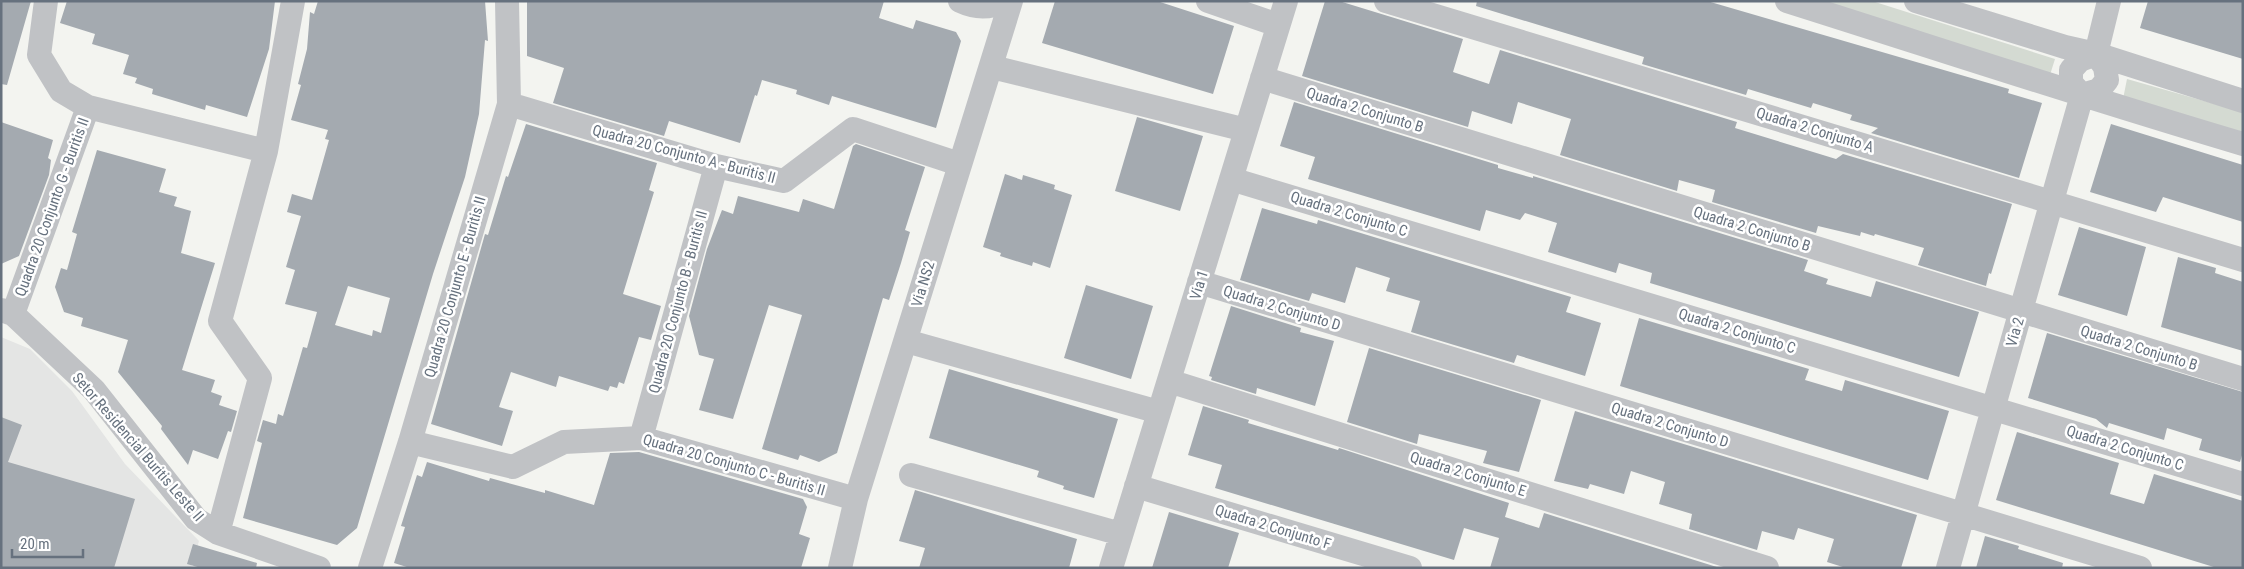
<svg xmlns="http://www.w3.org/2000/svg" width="2244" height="569" viewBox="0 0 2244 569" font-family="'Roboto Condensed',sans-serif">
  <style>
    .built { fill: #e4e5e4 }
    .green { fill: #d4dad2 }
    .building { fill: #a4aab0; fill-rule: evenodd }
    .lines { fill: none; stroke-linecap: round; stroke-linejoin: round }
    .minor { stroke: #c0c2c5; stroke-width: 24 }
    .labels { text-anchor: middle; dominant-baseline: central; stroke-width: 5; stroke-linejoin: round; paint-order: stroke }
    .street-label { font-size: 15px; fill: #66717e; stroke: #fff }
  </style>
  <rect width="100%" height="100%" fill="#f3f4f0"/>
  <path class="built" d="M1 337 30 349 72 391 125 464 199 541 191 568H1Z"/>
  <path class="green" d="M1812 1H1872L2055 59 2049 78Z
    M2127 79 2243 112V132L2123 99Z"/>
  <path class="building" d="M1 1H31L7 85 1 84Z
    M67 1H275L269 49 247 117 206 105 205 110 152 94 153 89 135 83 137 78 123 74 129 55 92 44 95 34 60 23Z
    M318 1H485L488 41 485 40 479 114 465 177 433 274 357 528 337 545 243 518 262 443 257 441 263 420 276 424 278 414 283 416 303 347 307 348 317 312 285 304 295 270 286 267 301 216 287 212 292 194 312 200 329 140 325 139 328 130 291 120 301 85 298 84 307 49 310 12 314 14ZM348 286 390 298 381 333 373 330 372 336 335 325Z
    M527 1H884L879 18 913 29 916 20 956 32 961 41 936 128 832 96 829 105 796 94 797 90 762 80 757 96 755 95 740 143 669 121 664 136 553 103 564 68 527 56Z
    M1055 1H1157L1234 26 1213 94 1042 43Z
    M1325 1H1339L1463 39 1453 72 1489 84 1500 50 1737 122 1735 128 1836 159 1843 154 2012 204 1991 274 1989 273 1986 286 1918 265 1924 248 1875 234 1874 236 1861 232 1860 236 1818 226 1816 233 1712 202 1715 190 1679 180 1677 191 1560 155 1571 119 1518 102 1512 124 1472 111 1468 127 1302 76Z
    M1477 1H1707L2009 89 2008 93 2042 103 2019 178 1871 133 1878 128 1850 120 1852 115 1813 103 1811 108 1748 89 1746 95 1642 64 1644 57 1476 6Z
    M2148 1H2243V59L2140 28Z
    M1294 102 1498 165V168L1533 178V176L1808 260 1804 271 1828 279 1826 284 1871 297 1876 281 1979 312 1959 377 1650 283 1652 273 1619 263 1616 273 1548 252 1557 223 1525 213 1520 220 1486 210 1480 231 1308 179 1315 157 1280 146Z
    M1137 117 1203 136 1180 211 1115 191Z
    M1 122 53 140 48 158 51 160 49 175 19 256 1 264Z
    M526 124 657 163 649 190 654 192 623 294 661 306 651 340 639 337 624 384 619 382 617 388 610 386 608 391 559 376 556 387 511 372 499 407 513 411 502 446 431 424 485 234 488 235 506 176 508 177Z
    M2111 124 2243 165V222L2163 197 2156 212 2090 192Z
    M856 144 925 167 905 230 910 232 901 263 889 300 883 298 837 453 819 462 800 455 798 460 762 449 802 315 769 305 733 419 699 410 714 359 699 355 689 316 707 249 722 210 733 214 738 196 799 212 803 199 834 209 853 146Z
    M97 150 166 169 159 192 177 197 174 206 191 211 181 253 215 263 182 370 215 380 211 392 222 396 219 405 237 411 231 432 228 431 218 459 193 450 188 465 161 429 162 426 118 372 128 340 81 326 83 318 64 312 55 287 61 268 67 270 77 234 72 232Z
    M1005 174 1022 180 1023 175 1055 185 1054 189 1072 195 1050 268 1033 262 1032 266 1000 256 1001 253 983 247Z
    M1262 208 1317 224 1318 220 1571 297 1566 312 1601 323 1585 376 1517 355 1514 363 1411 332 1420 301 1386 291 1390 278 1356 267 1345 303 1312 293 1309 301 1240 280Z
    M2079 227 2146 247 2127 316 2058 295Z
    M2178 257 2216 268 2215 273 2243 282V351L2161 327Z
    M1086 285 1153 306 1131 379 1064 358Z
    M1231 306 1301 328 1300 332 1334 341 1315 406 1257 388 1256 394 1211 380 1212 377 1209 376Z
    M1639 318 1809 369 1805 380 1842 391 1845 380 1949 411 1928 480 1620 386Z
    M2047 333 2243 392V452L2240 462 2199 450 2202 439 2167 428 2164 440 2109 423 2107 428 2096 419 2028 398Z
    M1369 348 1541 400 1519 472 1483 463 1487 451 1419 434 1417 444 1347 422Z
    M949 369 1118 419 1094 498 1063 489 1064 486 1037 477 1039 471 929 438Z
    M1203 406 1249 420 1248 423 1338 450 1339 448 1509 503 1505 517 1539 528 1544 513 1720 568H1490L1499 538 1464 528 1454 560 1215 488 1222 465 1188 455Z
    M1575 411 1917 515 1901 568H1846L1827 562 1834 539 1798 528 1794 540 1762 531 1757 550 1689 529 1692 514 1659 504 1665 482 1631 471 1624 494 1590 484 1588 489 1554 481Z
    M1 417 22 425 8 462 135 499 114 568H1Z
    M2017 432 2119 463 2110 494 2144 504 2154 474 2243 501V568H2217L1996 500Z
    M639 452 803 499 807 507 799 534 810 538 801 568H410L394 563 405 527 401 526 417 475 422 477 427 462 489 481 490 478 545 493V490L594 505 610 453Z
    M915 490 1077 539 1069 568H919L925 548 899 541Z
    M1169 512 1239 533 1228 568H1152Z
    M1985 536 2019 546 2018 549 2063 563 2062 568H1976Z
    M193 544 257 563 256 568H201L187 564Z"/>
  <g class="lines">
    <path class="minor" d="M960 1C975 8 989 9 1003 1
      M1208 1 1278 25
      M1386 1 2243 260
      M1787 1C1939 49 2090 99 2243 144
      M1916 1 2065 47 2096 54 2243 101
      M2096 54 2109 1
      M992 67 1246 130
      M1262 78 2243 379
      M2082 95 2099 90 2107 80 2105 67 2096 54
      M2082 95 2071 83V70L2080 60 2096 54
      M509 104 716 166 784 181 853 129 959 164
      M88 107 266 151
      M1231 179 2243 484
      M1199 282 2140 568
      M1 310 13 314 94 390 196 519 218 533 319 568
      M13 314 88 107 61 91 39 55 46 1
      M906 341 1159 412
      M1169 381 1767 568
      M641 438 716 166
      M410 442 513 467 564 442 641 438 856 499
      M911 475 1121 534
      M1136 486 1410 568
      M218 533 260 378 220 321 266 151 293 1
      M370 568 410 442 509 104 507 1
      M840 568 856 499 1011 1
      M1111 568 1286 1
      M1948 568 2082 95"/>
  </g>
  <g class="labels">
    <g class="street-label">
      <text transform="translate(1365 110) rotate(17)">Quadra 2 Conjunto B</text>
      <text transform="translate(1815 130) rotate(17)">Quadra 2 Conjunto A</text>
      <text transform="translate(684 154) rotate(15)">Quadra 20 Conjunto A - Buritis II</text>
      <text transform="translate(52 207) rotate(-70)">Quadra 20 Conjunto G - Buritis II</text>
      <text transform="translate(1349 214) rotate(17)">Quadra 2 Conjunto C</text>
      <text transform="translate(1752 229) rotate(17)">Quadra 2 Conjunto B</text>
      <text transform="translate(923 284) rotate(-73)">Via NS2</text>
      <text transform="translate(1199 285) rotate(-73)">Via 1</text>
      <text transform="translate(455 287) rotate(-74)">Quadra 20 Conjunto E - Buritis II</text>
      <text transform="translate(678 302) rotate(-75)">Quadra 20 Conjunto B - Buritis II</text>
      <text transform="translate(1282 308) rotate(17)">Quadra 2 Conjunto D</text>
      <text transform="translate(1737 331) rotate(17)">Quadra 2 Conjunto C</text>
      <text transform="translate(2015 332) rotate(-74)">Via 2</text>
      <text transform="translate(2139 348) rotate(17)">Quadra 2 Conjunto B</text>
      <text transform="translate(1670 425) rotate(17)">Quadra 2 Conjunto D</text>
      <text transform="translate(138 447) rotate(49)">Setor Residencial Buritis Leste II</text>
      <text transform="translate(2125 448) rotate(17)">Quadra 2 Conjunto C</text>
      <text transform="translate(734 465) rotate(16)">Quadra 20 Conjunto C - Buritis II</text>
      <text transform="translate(1468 474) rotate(17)">Quadra 2 Conjunto E</text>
      <text transform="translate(1273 527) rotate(17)">Quadra 2 Conjunto F</text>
    </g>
  </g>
  <rect width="2244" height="569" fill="none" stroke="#66717e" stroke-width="5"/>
  <path d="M12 549v8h71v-8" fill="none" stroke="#66717e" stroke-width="2.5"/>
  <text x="20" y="549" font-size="15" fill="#66717e" stroke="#ffffff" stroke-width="4" paint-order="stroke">20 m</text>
</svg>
